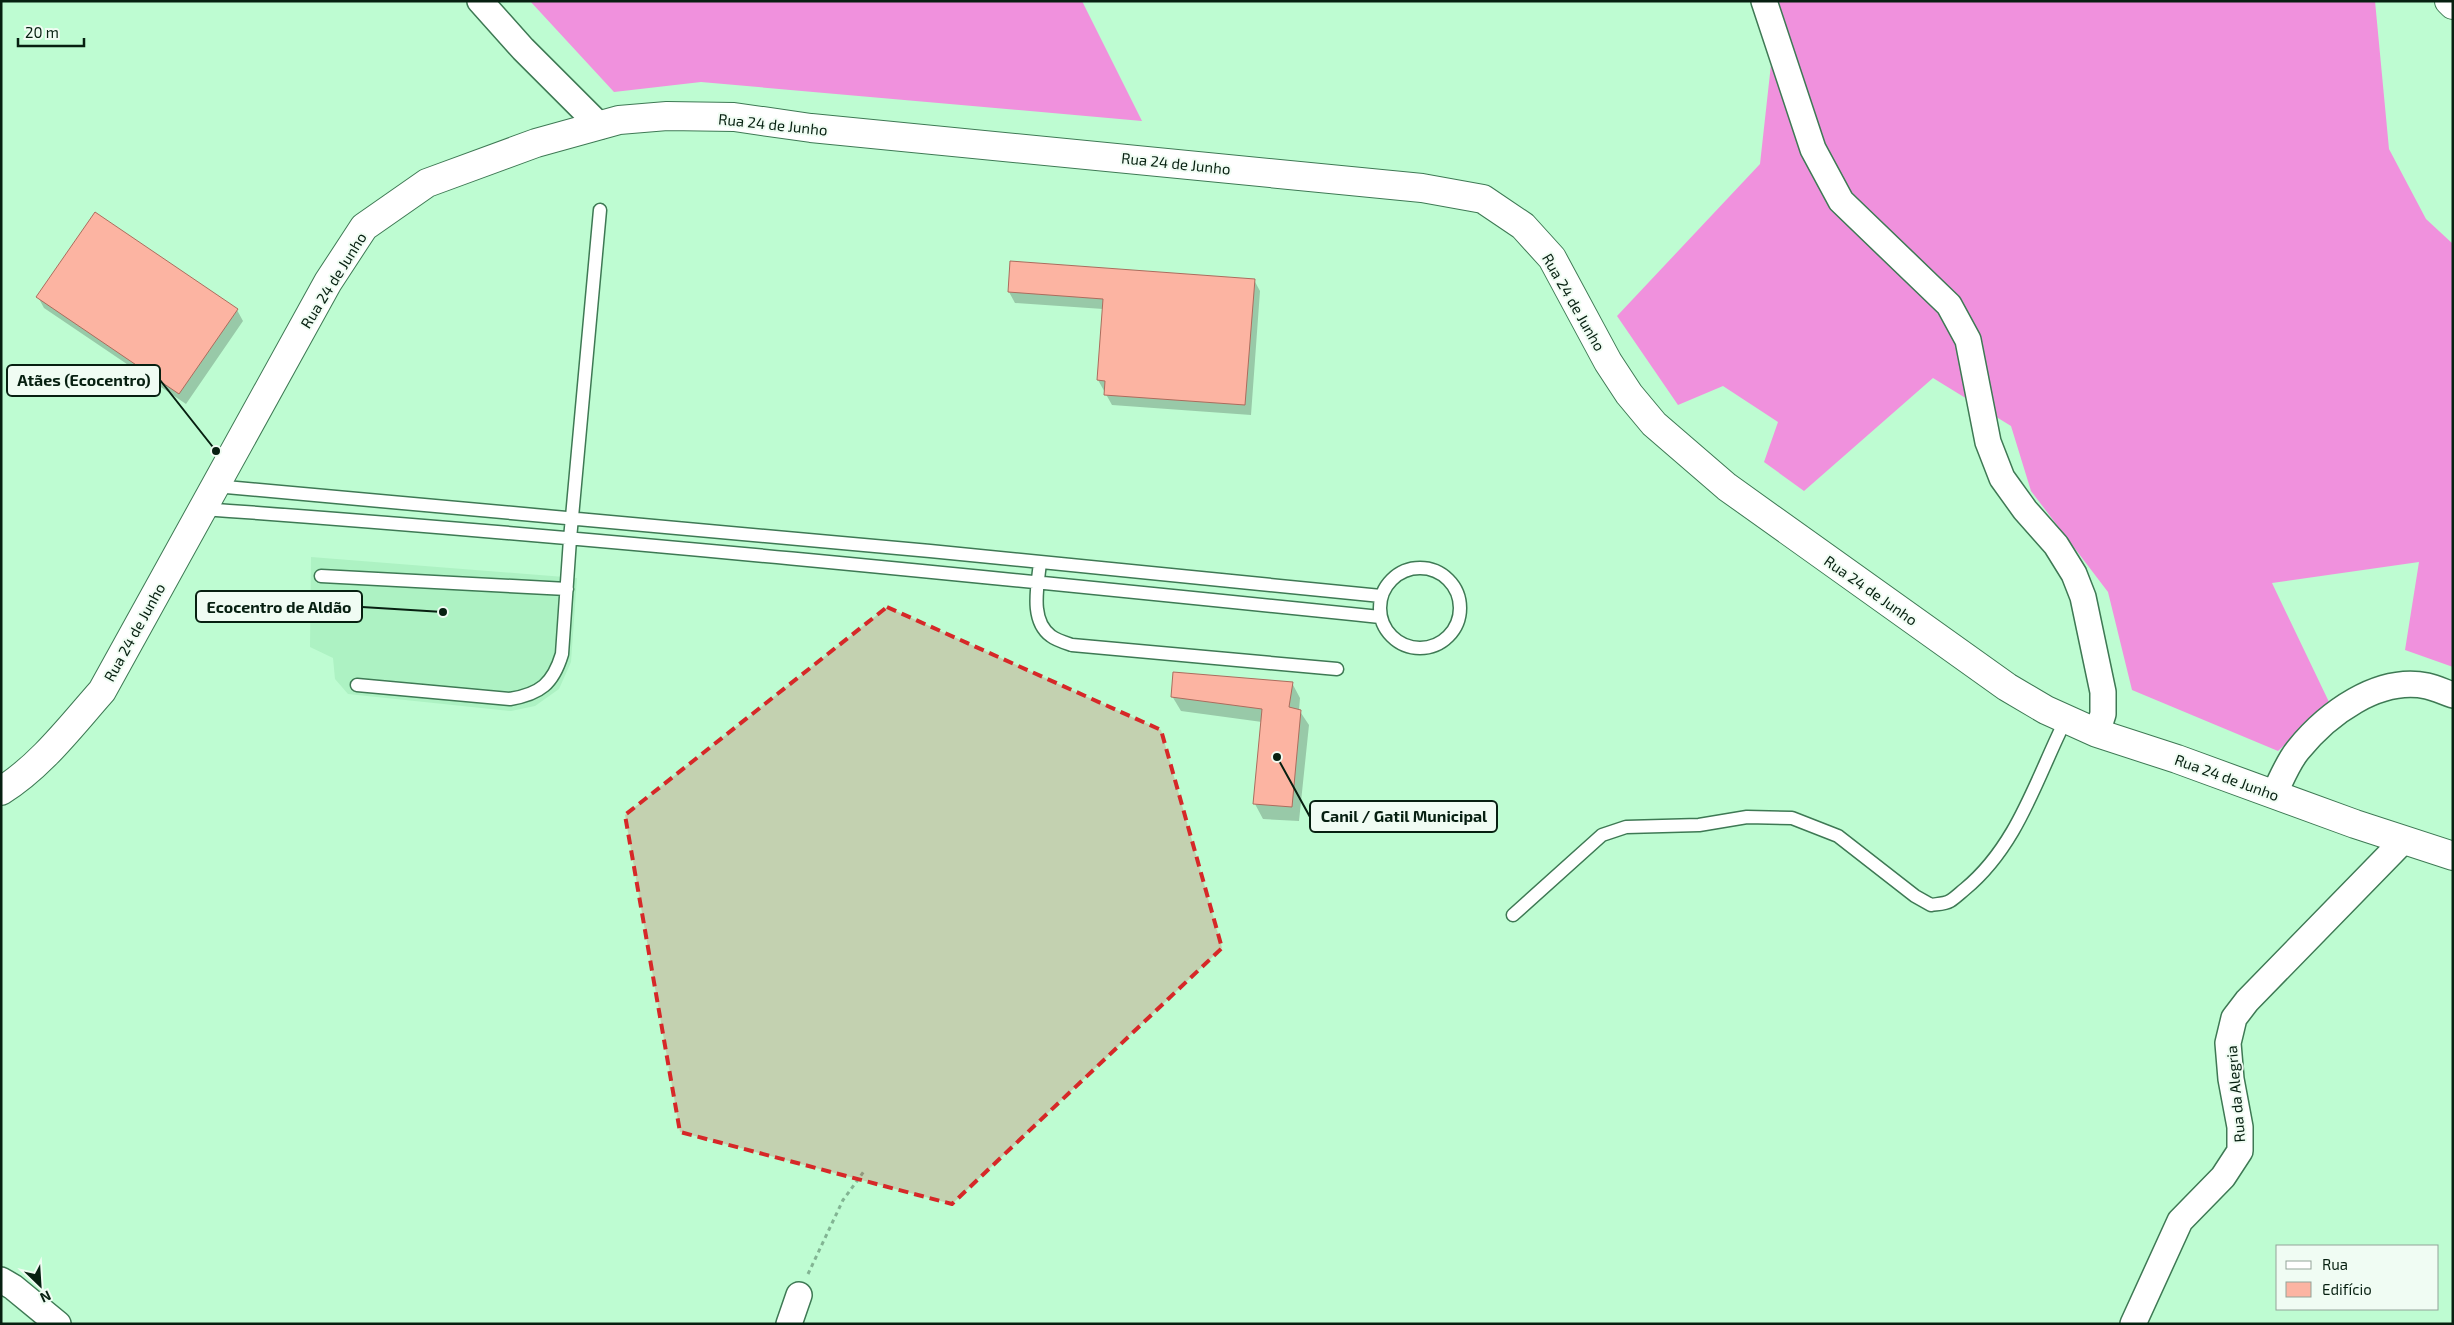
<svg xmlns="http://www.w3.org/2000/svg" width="2454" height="1325" viewBox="0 0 2454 1325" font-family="'Exo 2',sans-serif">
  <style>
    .built { fill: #adf2c3 }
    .forest { fill: #f091dd }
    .shadow { fill: #0003 }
    .building { fill: #fcb4a2; stroke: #ac6c5d }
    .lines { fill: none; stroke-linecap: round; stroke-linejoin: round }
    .lane-casing { stroke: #3e7954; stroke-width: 15 }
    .street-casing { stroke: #3e7954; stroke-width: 28 }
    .secondary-casing { stroke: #3e7954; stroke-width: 30 }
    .path { stroke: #82b493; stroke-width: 3; stroke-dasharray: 4 4; stroke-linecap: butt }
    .lane { stroke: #fff; stroke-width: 12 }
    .street { stroke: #fff; stroke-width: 25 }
    .secondary { stroke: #fff; stroke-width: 28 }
    .marked { fill: #d62828; fill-opacity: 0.2; stroke: #d62828; stroke-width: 4; stroke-dasharray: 10 6; stroke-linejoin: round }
    .labels { text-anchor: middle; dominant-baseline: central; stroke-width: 4; stroke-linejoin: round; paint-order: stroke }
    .street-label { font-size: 15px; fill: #072011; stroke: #f0fcf3 }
    .leader { fill: none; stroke: #072011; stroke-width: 2 }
    .callout-dot { fill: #072011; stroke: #f0fcf3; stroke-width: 2 }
    .callout { fill: #f0fcf3; stroke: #072011; stroke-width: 2 }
    .callout-label { font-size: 16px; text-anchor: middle; font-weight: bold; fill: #072011 }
  </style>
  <rect width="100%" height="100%" fill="#befcd2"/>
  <path class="built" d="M311 557 577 578 571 662 559 689 535 706 511 711 348 694 335 679 333 658 310 647Z"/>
  <path class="forest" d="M530 1H1082L1142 121 701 82 614 92Z
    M1778 1H2375L2389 149 2426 219 2453 244V667L2405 650 2419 562 2272 583 2329 702 2278 751 2132 690 2108 592 2031 491 2011 426 1933 378 1804 491 1764 462 1778 422 1723 386 1678 405 1617 316 1760 164Z"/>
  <path class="shadow" d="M1254 280 1260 291 1251 415 1112 405 1098 380 1103 309 1015 303 1009 292Z
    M38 297 237 310 243 321 186 404 44 308Z
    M1292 683 1300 698 1299 710 1309 725 1299 821 1263 819 1255 804 1262 722 1181 711 1172 696Z"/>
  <path class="building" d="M95 212 238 309 179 394 36 297Z
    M1010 261 1255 279 1245 405 1104 395 1105 381 1097 380 1103 299 1008 292Z
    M1173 672 1293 682 1289 707 1301 710 1292 807 1253 804 1262 709 1171 697Z"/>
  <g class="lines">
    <defs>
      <path id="lane" d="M215 486 930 551 1381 596
        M203 509C596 537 988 577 1380 617
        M1040 562C1038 585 1029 620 1051 636 1056 640 1066 643 1072 645L1337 669
        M1380 608a40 40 0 1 1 80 0a40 40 0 1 1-80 0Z
        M321 576 567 589
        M357 685 510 699C540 694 553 684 562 654L570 539 600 210
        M1513 915 1602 835 1626 827 1699 825 1747 817 1792 818 1838 836 1915 896 1931 905C1937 904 1945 904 1950 901 1955 898 1960 893 1965 889 2018 845 2036 779 2066 719"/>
      <path id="street" d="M480 1 523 49 600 126
        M1764 1 1813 149 1841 201 1949 305 1968 340 1988 442 2002 478 2025 510 2056 545 2074 574 2083 597 2103 692V714L2097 733
        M2274 794C2281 780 2288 762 2298 750 2327 714 2378 676 2427 686 2436 688 2444 692 2453 695
        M1 1280 13 1287 58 1324
        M789 1324 799 1295
        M2133 1324 2180 1221 2223 1177 2240 1151V1127L2231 1079 2228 1043 2234 1018 2247 1001 2404 840"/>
      <path id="secondary" d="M2449 1 2453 5
        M1 791C41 766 71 726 102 691L328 282 364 227 427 183 536 143 619 120 667 116 734 117 811 128 1422 188 1483 199 1523 226 1552 258 1608 362 1629 394 1654 424 1727 487 2007 687 2046 710 2097 733 2177 759 2355 824 2453 856"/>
    </defs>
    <use href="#lane" class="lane-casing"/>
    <use href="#street" class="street-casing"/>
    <use href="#secondary" class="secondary-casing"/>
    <path class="path" d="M808 1274 843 1200 865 1170"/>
    <use href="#lane" class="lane"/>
    <use href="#street" class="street"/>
    <use href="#secondary" class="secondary"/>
  </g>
  <path class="marked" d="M887 607 1161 730 1222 948 952 1204 680 1132 625 815Z"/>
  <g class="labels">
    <g class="street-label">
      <text transform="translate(773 124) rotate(6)">Rua 24 de Junho</text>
      <text transform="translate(1176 163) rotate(6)">Rua 24 de Junho</text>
      <text transform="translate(333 280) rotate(-58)">Rua 24 de Junho</text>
      <text transform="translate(1574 302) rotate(60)">Rua 24 de Junho</text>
      <text transform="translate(1871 590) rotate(35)">Rua 24 de Junho</text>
      <text transform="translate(134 632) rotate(-61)">Rua 24 de Junho</text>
      <text transform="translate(2227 777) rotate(20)">Rua 24 de Junho</text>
      <text transform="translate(2235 1094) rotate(-95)">Rua da Alegria</text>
    </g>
  </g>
  <path class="leader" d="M216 451L160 380M443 612L362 607M1277 757L1310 817"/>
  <g class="callout-dot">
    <circle cx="216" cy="451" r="5"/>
    <circle cx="443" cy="612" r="5"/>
    <circle cx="1277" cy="757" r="5"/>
  </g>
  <g class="callout">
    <rect x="7" y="365" width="153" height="31" rx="5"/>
    <rect x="196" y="591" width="166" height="31" rx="5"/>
    <rect x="1310" y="801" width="187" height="31" rx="5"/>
  </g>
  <g class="callout-label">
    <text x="84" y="386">Atães (Ecocentro)</text>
    <text x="279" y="613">Ecocentro de Aldão</text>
    <text x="1404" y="822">Canil / Gatil Municipal</text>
  </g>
  <rect width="2454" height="1325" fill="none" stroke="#072011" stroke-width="5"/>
  <rect x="2276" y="1245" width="162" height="65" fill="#f0fcf3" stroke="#93a499"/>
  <rect x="2286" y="1261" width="25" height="8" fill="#ffffff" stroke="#93a499"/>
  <text x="2322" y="1270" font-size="15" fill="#072011">Rua</text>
  <rect x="2286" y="1282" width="25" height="15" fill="#fcb4a2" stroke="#93a499"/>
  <text x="2322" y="1295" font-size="15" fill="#072011">Edifício</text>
  <g transform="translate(40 1285) rotate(155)" stroke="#f0fcf3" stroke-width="4" paint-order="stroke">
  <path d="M0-4L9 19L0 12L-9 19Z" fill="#072011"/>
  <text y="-8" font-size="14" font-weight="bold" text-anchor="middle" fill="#072011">N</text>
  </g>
  <path d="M18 38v8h66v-8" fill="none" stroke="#072011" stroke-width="2.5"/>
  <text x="25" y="38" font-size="15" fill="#072011" stroke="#f0fcf3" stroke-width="4" paint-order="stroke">20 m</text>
</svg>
